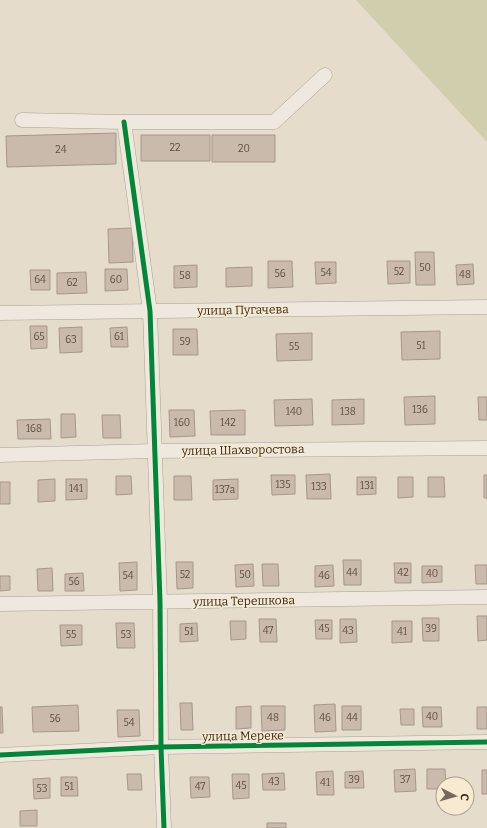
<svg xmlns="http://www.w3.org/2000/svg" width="487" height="828" viewBox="0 0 487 828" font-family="Bitter,serif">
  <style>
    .cemetery { fill: #d1cead }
    .building { fill: #cabaac; stroke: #a6978b }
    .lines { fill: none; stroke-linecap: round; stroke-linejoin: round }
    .minor-casing { stroke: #aba195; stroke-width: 15 }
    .minor { stroke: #eee8de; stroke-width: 14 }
    .cycleway-casing { stroke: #f7ead1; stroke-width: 8 }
    .cycleway { stroke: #00873e; stroke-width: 5 }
    .labels { text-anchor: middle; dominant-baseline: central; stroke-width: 3; stroke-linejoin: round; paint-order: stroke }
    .number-label { font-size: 10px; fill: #5e4d41 }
    .street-label { font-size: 12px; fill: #3a291d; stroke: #f7ead1 }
  </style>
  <rect width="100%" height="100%" fill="#e6dccc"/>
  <path class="cemetery" d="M356 0H487V142Z"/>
  <path class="building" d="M116 133V164L7 167 6 136Z
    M141 135H210V161H141Z
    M212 135H275V162H212Z
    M132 228 133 262 109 263 108 229Z
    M415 252H434L435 285H416Z
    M268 261H292L293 287 268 288Z
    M387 261H410V283L388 284Z
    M315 262H336V283L316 284Z
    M473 264 474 284 457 285 456 265Z
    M197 265V287L174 288V266Z
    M252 267V286L226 287V268Z
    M105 269H127L128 290 105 291Z
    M30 270H50V290H31Z
    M86 272 87 293 57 294V273Z
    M30 326H47V348L31 349Z
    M82 327V352L60 353 59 328Z
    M127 327 128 347H111L110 328Z
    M173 329H197L198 355H173Z
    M440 331V359L402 360 401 332Z
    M312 333V360L277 361 276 334Z
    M435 396V424L405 425 404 397Z
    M478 397H487V420H479Z
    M312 399 313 425 275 426 274 400Z
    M364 399V424L332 425V400Z
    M169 410H194L195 436 170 437Z
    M245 410V435H211L210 411Z
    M61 414H75L76 437 61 438Z
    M102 415H120L121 438H103Z
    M50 419 51 439H18L17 420Z
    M330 474 331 499H307L306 475Z
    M271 475H295V494L272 495Z
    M484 475H487V498H484Z
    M116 476H131L132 494 116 495Z
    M174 476H191L192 500H174Z
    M357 477H376V494L357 495Z
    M398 477H413V497L398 498Z
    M428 477H444L445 497H428Z
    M55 479V501L38 502V480Z
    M66 479H87V499L66 500Z
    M238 479V499L213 500V480Z
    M0 482H10V504H0Z
    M343 560H361V585H344Z
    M137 562V590L120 591 119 563Z
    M176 562H193V588L177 589Z
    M394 563H411V583H395Z
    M253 564 254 586 236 587 235 565Z
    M262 564H278L279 586H263Z
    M333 565 334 586 315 587V566Z
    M475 565H487V584H476Z
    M422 566H442V582L422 583Z
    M52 568 53 591H38L37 569Z
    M83 573 84 591H65V574Z
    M0 576H10V590L0 591Z
    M477 616H487V640L478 641Z
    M422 618H439V641H423Z
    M259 619H276L277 642H260Z
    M340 619H356L357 642 340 643Z
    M315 620H332V639H316Z
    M230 621H246V639L231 640Z
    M392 621H412V642L392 643Z
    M116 623H134L135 648H117Z
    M197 623 198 641 180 642V624Z
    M60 625H82V645L61 646Z
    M180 703H192L193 730H181Z
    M335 704 336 731 315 732 314 705Z
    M78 705 79 731 33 732 32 707Z
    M251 706V728L236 729V707Z
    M261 706H285V730L262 731Z
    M342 706H361V730H342Z
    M0 707H2L3 733H0Z
    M422 707H441L442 727H423Z
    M477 707H487V729H477Z
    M400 709H414V725H401Z
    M117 710H139L140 736 118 737Z
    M415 769 416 791 395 792 394 770Z
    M427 769H445L446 784H443V789H427Z
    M482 770H487V794H482Z
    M333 771 334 795H317L316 772Z
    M363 771 364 788H345V772Z
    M284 773 285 790H263L262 774Z
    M127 774H141L142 790H128Z
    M232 774H249V798L233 799Z
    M61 777H77L78 796H61Z
    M190 777H209L210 797 191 798Z
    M50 778V798L34 799 33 779Z
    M37 810V826H20V811Z
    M267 823H286V828H267Z"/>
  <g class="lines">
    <defs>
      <path id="minor" d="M22 120 124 122H274L325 75
        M124 122 150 311 160 602 161 747 164 828
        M0 313 487 307
        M0 455 154 451 487 448
        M0 604 487 597
        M0 755 161 747 487 742"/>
    </defs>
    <use href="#minor" class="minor-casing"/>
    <use href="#minor" class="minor"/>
    <defs>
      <path id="cycleway" d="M124 122 150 311 160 602 161 747 164 828
        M0 755 161 747 487 742"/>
    </defs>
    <use href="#cycleway" class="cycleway-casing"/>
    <use href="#cycleway" class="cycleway"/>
  </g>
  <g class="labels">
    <g class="number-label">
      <text x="175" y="148">22</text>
      <text x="244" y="149">20</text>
      <text x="61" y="150">24</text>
      <text x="425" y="268">50</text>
      <text x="399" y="272">52</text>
      <text x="326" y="273">54</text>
      <text x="280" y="274">56</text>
      <text x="465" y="275">48</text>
      <text x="185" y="276">58</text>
      <text x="40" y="280">64</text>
      <text x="116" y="280">60</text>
      <text x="72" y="283">62</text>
      <text x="39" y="337">65</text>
      <text x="119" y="337">61</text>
      <text x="71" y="340">63</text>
      <text x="185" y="342">59</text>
      <text x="421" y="346">51</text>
      <text x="294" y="347">55</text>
      <text x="420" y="410">136</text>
      <text x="294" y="412">140</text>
      <text x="348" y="412">138</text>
      <text x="182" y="423">160</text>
      <text x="228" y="423">142</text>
      <text x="34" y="429">168</text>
      <text x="283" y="485">135</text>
      <text x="367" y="486">131</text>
      <text x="319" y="487">133</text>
      <text x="76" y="489">141</text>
      <text x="225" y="490">137а</text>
      <text x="352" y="573">44</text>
      <text x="403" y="573">42</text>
      <text x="432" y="574">40</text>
      <text x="185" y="575">52</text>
      <text x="245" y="575">50</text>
      <text x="128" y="576">54</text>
      <text x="324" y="576">46</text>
      <text x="74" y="582">56</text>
      <text x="324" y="629">45</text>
      <text x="431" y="629">39</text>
      <text x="268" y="631">47</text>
      <text x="348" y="631">43</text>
      <text x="189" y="632">51</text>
      <text x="402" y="632">41</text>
      <text x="71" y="635">55</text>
      <text x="126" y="635">53</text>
      <text x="432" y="717">40</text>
      <text x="273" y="718">48</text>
      <text x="325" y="718">46</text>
      <text x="352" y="718">44</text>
      <text x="55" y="719">56</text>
      <text x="129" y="723">54</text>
      <text x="354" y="780">39</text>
      <text x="405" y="780">37</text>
      <text x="274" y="782">43</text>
      <text x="325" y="783">41</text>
      <text x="241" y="786">45</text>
      <text x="69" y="787">51</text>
      <text x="200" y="787">47</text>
      <text x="42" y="789">53</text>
    </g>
    <g class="street-label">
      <text transform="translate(243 310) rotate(-1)">улица Пугачева</text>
      <text transform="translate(243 450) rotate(-1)">улица Шахворостова</text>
      <text transform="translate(244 601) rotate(-1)">улица Терешкова</text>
      <text transform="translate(243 736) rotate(-1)">улица Мереке</text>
    </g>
  </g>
  <g transform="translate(455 796) rotate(96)"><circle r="19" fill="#f7ead1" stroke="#ab9d89"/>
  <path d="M0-3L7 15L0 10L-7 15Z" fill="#76685a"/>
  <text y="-6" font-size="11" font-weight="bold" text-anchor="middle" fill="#3a291d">С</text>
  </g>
</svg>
